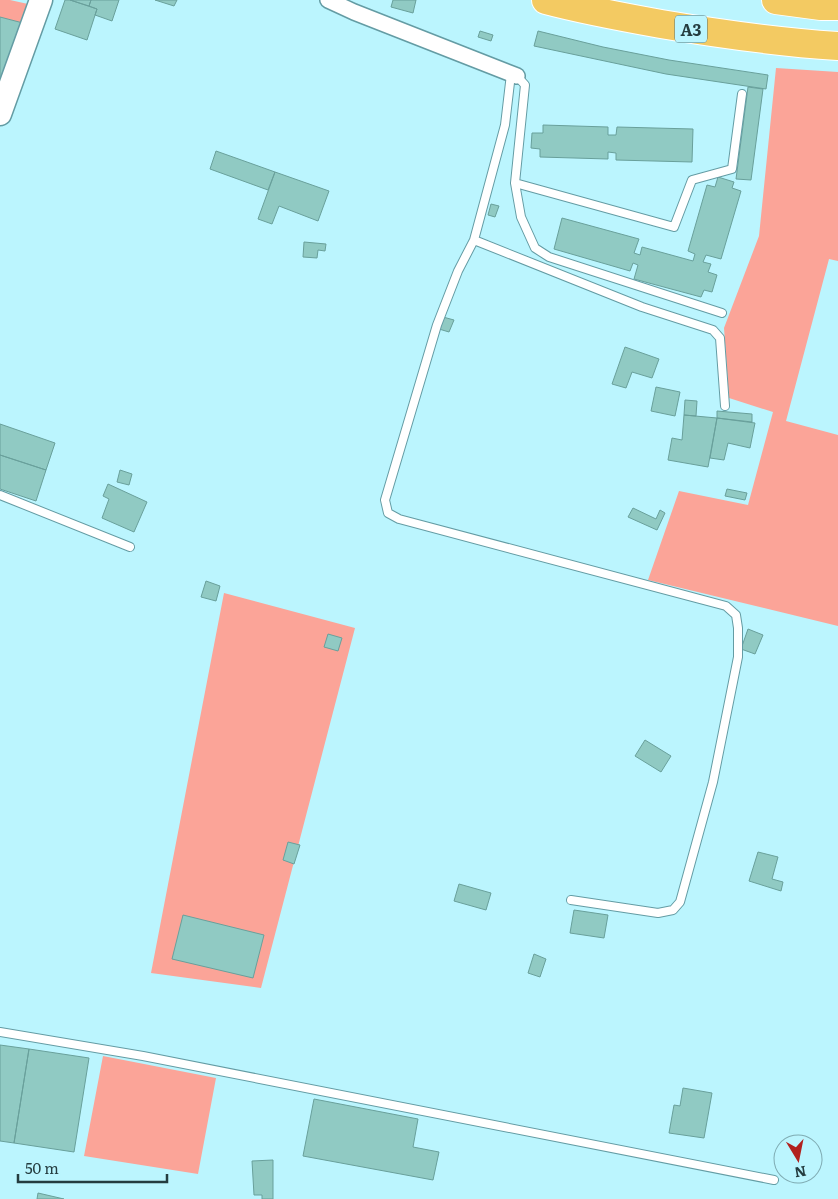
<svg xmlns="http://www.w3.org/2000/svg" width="838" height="1199" viewBox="0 0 838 1199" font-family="Literata,serif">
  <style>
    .green { fill: #fba498 }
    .building { fill: #90cac3; stroke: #69a09b }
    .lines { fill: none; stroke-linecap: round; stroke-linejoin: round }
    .lane-casing { stroke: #649ca4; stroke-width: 10 }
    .street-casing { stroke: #649ca4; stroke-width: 18 }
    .secondary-casing { stroke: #649ca4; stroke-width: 25 }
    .highway-casing { stroke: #fff; stroke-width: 30 }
    .lane { stroke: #fff; stroke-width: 8 }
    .street { stroke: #fff; stroke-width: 15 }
    .secondary { stroke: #fff; stroke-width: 22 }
    .highway { stroke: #f3ca62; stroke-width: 28 }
    .labels { text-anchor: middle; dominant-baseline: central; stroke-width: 4; stroke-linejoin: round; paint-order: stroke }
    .shield { fill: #bbf5fe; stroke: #517478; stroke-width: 1 }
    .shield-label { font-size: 16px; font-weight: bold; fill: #243c3f }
  </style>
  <rect width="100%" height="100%" fill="#bbf5fe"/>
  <path class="green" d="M0 0H10L28 4 0 83Z
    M776 68 838 72V261L829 259 786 421 838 435V626L648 580 679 491 748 505 773 412 729 398 724 328 759 236Z
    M224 593 355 628 261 988 151 973Z
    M103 1056 216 1078 198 1174 84 1156Z"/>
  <path class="building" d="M65 0H70L97 9 87 40 55 29Z
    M70 0H91L89 6Z
    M91 0H119L112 21 95 15 97 9 89 6Z
    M155 0H177L174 6Z
    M393 0H416L413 13 391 7Z
    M0 17 23 23 0 85Z
    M480 31 493 35 491 41 478 37Z
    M538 31 603 47 669 60 768 75 766 89 666 74 534 46Z
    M748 87 763 89 751 180 736 179Z
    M543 125 608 127V135H616L617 127 693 129 692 162 616 160V153L608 152V159L540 157V149L531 148 532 133H543Z
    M216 151 275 172 268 190 210 169Z
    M275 172 329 191 318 221 279 206 272 224 258 219Z
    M718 177 734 182 732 188 741 191 721 259 706 255 703 262 711 264 708 272 717 275 712 292 704 290 701 297 634 279 638 265 633 263 630 271 554 249 562 218 639 239 634 253 640 255 642 247 693 261 695 254 688 251 707 185 715 187Z
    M491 204 499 206 495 217 488 215Z
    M304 242 326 244 325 251 318 250 317 258 303 257Z
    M443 317 454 320 449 332 439 329Z
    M625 347 659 359 652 378 632 372 626 388 612 384Z
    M656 387 680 392 675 416 651 411Z
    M685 400 697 401 696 416 684 415Z
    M717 411 752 414V422L717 418Z
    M684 415 717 418 708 467 668 460 672 438 682 440Z
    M717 418 755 423 750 448 728 443 724 460 710 458Z
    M0 424 55 443 46 470 0 455Z
    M0 455 46 470 36 501 0 489Z
    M120 470 132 474 129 485 117 482Z
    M108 484 147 502 134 532 102 518 109 499 103 496Z
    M727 489 747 493 745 500 725 496Z
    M633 508 656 519 660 510 665 513 657 530 628 517Z
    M206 581 220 586 216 601 201 597Z
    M748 629 763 635 755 654 741 649Z
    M328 634 342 638 338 651 324 647Z
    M645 740 671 756 661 772 635 756Z
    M288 842 300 845 294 864 283 860Z
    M758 852 778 857 772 879 783 882 781 891 749 881Z
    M459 884 491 893 486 910 454 901Z
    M574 910 608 915 604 938 570 933Z
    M183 915 264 935 253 978 172 959Z
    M534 954 546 959 540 977 528 973Z
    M0 1045 29 1049 14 1143 0 1141Z
    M29 1049 89 1058 74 1152 14 1143Z
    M683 1088 712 1093 704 1138 669 1133 674 1105 680 1106Z
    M314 1099 418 1119 413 1147 439 1152 433 1180 303 1156Z
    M273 1160V1199H262V1195H254L252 1161Z
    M38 1193 64 1199H37Z"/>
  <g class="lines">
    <defs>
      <path id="lane" d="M511 74 505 125 474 240 642 307 713 330 720 338 725 406
        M517 76 525 85 515 183 674 227 692 180 732 169 742 94
        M515 183 521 217 535 248 549 257 722 313
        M474 240 458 271 437 325 385 500 388 513 399 519 726 606 736 615 738 628V657L713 782 680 902 673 910 658 913 571 900
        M0 495 130 547
        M0 1032 143 1056 774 1180"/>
      <path id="street" d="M328 0 354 12 517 76"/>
      <path id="secondary" d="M0 114 41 0"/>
      <path id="highway" d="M546 0C583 10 622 17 661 24 720 34 778 42 838 46
        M776 0 821 6H838"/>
    </defs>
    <use href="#lane" class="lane-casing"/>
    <use href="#street" class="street-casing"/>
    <use href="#secondary" class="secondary-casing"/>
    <use href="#highway" class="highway-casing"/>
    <use href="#lane" class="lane"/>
    <use href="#street" class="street"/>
    <use href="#secondary" class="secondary"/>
    <use href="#highway" class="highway"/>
  </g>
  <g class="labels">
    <rect class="shield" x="675" y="15.5" width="32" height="27" rx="4"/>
    <g class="shield-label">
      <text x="691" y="29">A3</text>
    </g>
  </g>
  <g transform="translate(798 1159) rotate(170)"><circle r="24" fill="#bbf5fe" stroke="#7fabb2"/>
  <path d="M0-4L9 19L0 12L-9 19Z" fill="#b1211e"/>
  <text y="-8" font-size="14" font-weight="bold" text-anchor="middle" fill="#243c3f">N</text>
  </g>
  <path d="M18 1174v8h149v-8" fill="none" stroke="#243c3f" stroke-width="2.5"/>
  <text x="25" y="1174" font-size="15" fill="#243c3f" stroke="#bbf5fe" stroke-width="4" paint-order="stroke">50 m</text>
</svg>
